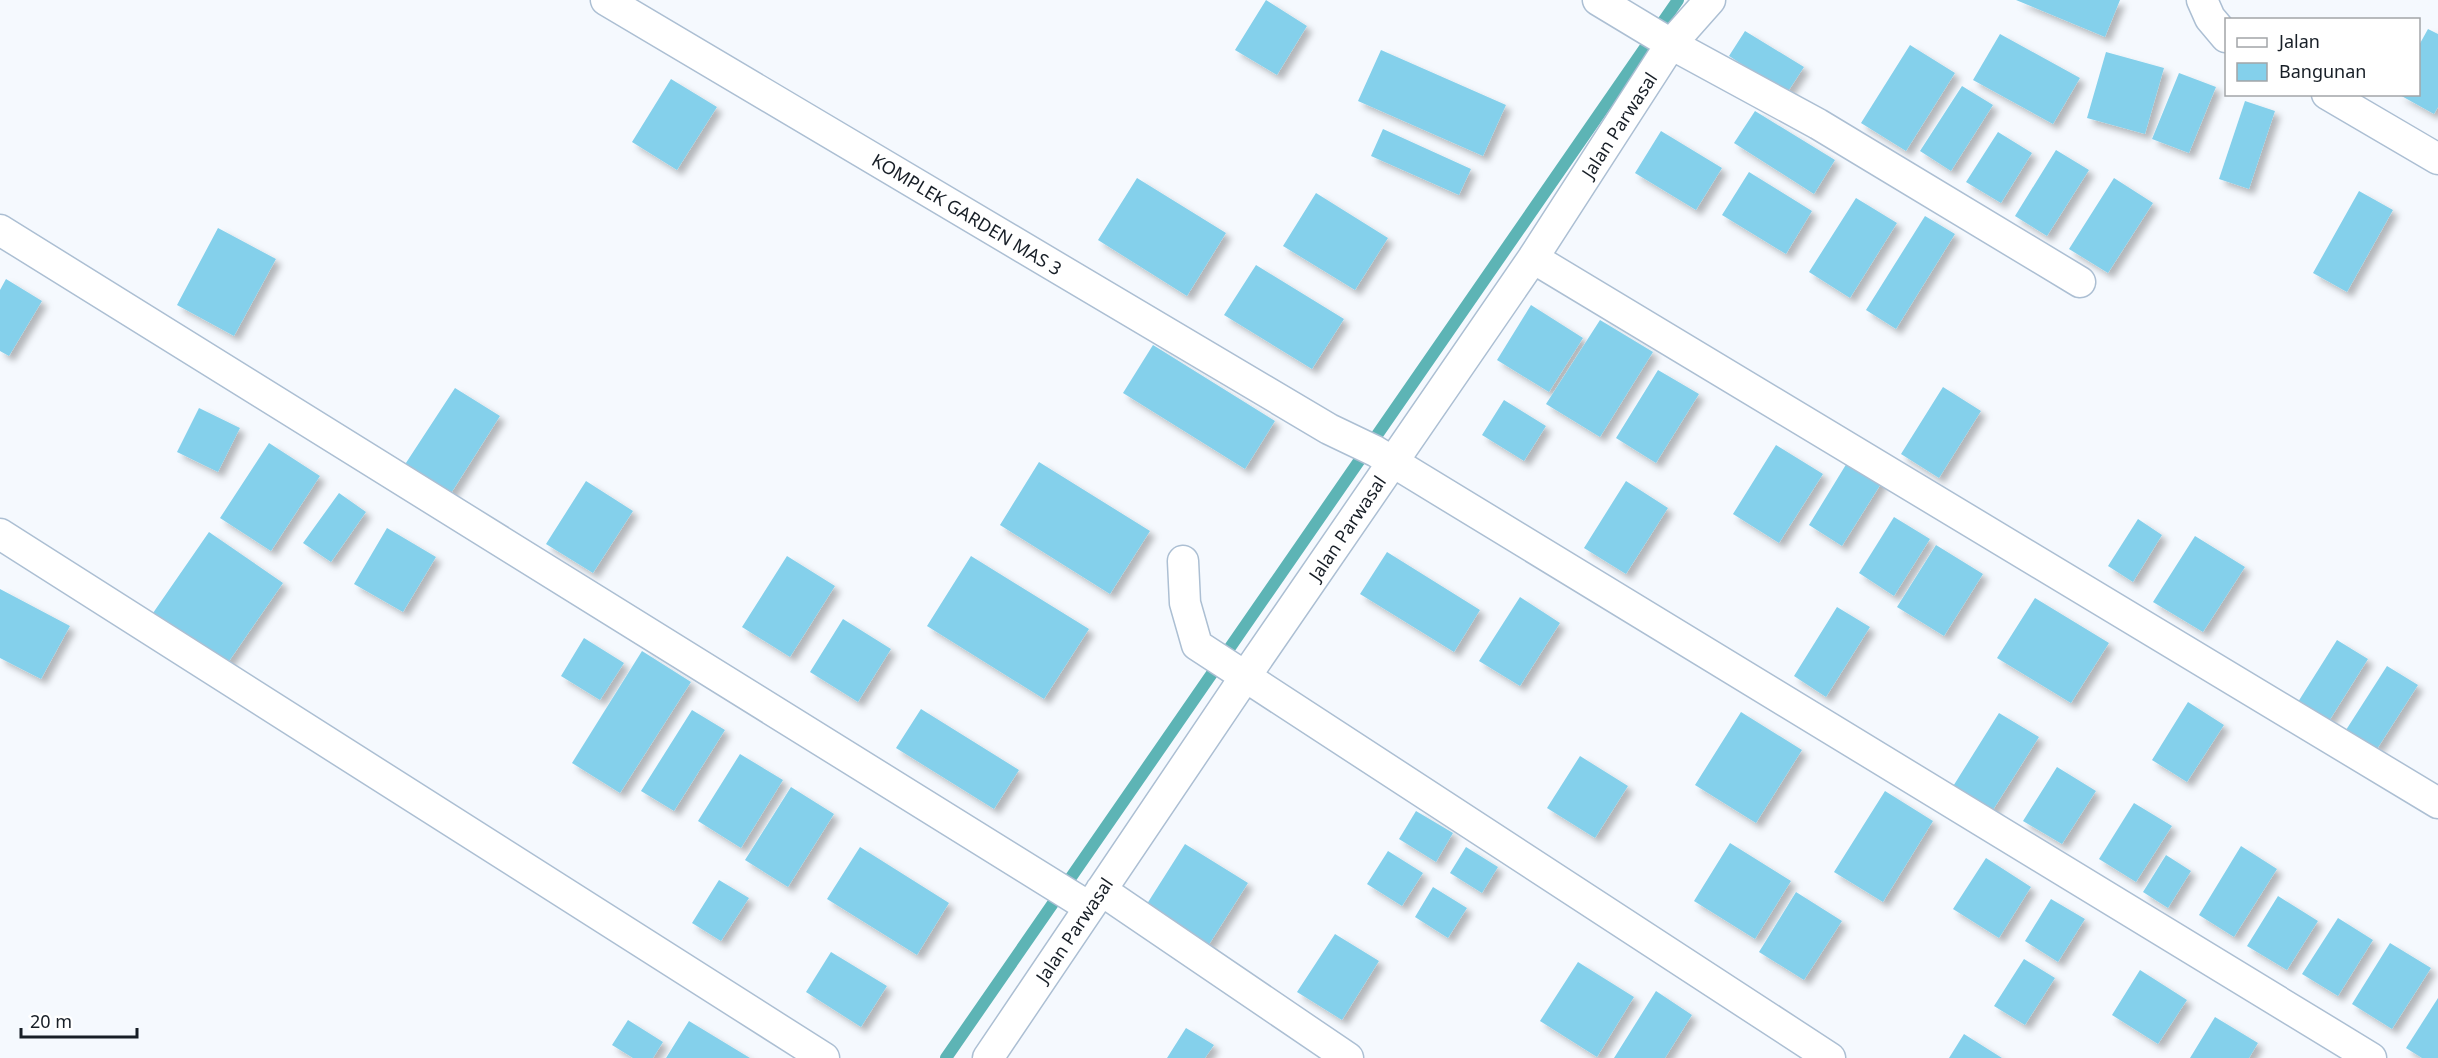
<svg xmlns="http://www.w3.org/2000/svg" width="2438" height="1058" viewBox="0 0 2438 1058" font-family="'Noto Sans',sans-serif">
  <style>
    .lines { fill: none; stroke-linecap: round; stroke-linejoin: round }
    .stream { stroke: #5db4b5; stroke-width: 12 }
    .building { fill: #84d0eb; filter: url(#shadow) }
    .street-casing { stroke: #acbfd3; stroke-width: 33 }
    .street { stroke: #fff; stroke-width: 30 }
    .labels { text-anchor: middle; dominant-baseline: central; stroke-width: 4.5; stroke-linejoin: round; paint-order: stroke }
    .street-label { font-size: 18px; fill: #171e26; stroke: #fff }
  </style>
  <defs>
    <filter id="shadow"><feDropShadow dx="5.5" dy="5.5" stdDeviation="3" flood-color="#0004"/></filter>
  </defs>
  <rect width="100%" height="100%" fill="#f5f9fe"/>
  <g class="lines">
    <path class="stream" d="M946 1058 1678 0"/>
  </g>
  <path class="building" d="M1266 0 1307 26 1277 75 1235 50Z
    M2016 0H2120L2105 37Z
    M2428 29 2438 34V107L2434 114 2398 94H2418V47Z
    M1745 31 1804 67 1787 93 1729 56Z
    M2000 34 2080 78 2053 124 1973 80Z
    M1910 45 1955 73 1906 151 1861 123Z
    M1381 50 1506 105 1483 156 1358 101Z
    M2106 52 2164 68 2145 134 2087 118Z
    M2179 73 2216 87 2189 153 2152 139Z
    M671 79 717 107 677 170 632 142Z
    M1962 86 1993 105 1951 171 1920 151Z
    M2245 101 2275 111 2249 189 2219 179Z
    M1755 111 1835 160 1814 194 1734 143Z
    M1383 129 1471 169 1459 195 1371 156Z
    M1661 131 1722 168 1696 210 1635 173Z
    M1998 132 2032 153 2001 203 1966 182Z
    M2056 150 2089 170 2047 236 2015 216Z
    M1749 172 1812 211 1786 254 1722 215Z
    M1137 178 1226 233 1187 296 1098 240Z
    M2114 178 2153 203 2108 273 2069 249Z
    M2359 191 2393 210 2347 292 2313 273Z
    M1316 193 1388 238 1355 290 1283 246Z
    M1856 198 1897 223 1850 298 1809 272Z
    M1925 216 1955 234 1896 329 1866 310Z
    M218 228 276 259 234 336 177 305Z
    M1256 265 1344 319 1312 369 1224 315Z
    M6 279 42 301 9 356 0 351V290Z
    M1531 305 1583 338 1549 392 1497 360Z
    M1600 320 1653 352 1600 437 1546 404Z
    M1153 345 1275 421 1245 469 1123 393Z
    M1658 370 1699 394 1656 463 1616 438Z
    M1943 387 1981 411 1939 478 1901 454Z
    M455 388 500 416 448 498 402 469Z
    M1504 400 1546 426 1524 461 1482 435Z
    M199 408 240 428 218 472 177 452Z
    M269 443 320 476 271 551 220 518Z
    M1776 445 1823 474 1779 543 1733 514Z
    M1850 458 1884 479 1842 546 1809 525Z
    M1039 462 1150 531 1110 594 1000 525Z
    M586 481 633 511 593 573 546 544Z
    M1626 481 1668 508 1626 574 1584 548Z
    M339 493 366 512 331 562 303 543Z
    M1894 517 1930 539 1894 596 1859 573Z
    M2138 519 2162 535 2133 582 2108 566Z
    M387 528 436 557 403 612 354 584Z
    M209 532 283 583 227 664 153 613Z
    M2195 536 2245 567 2203 632 2153 602Z
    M1936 545 1983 574 1944 636 1897 607Z
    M1387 552 1480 610 1454 652 1360 594Z
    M787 556 835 586 790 657 742 627Z
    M971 556 1089 629 1044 699 927 626Z
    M0 589 70 626 41 679 0 658Z
    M1520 597 1560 623 1520 686 1479 661Z
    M2035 598 2109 643 2071 703 1997 658Z
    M1837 607 1870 627 1826 697 1794 676Z
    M843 619 891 649 858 702 810 672Z
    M584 638 624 663 600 700 561 676Z
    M2337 640 2368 659 2329 721 2298 702Z
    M642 651 691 682 620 793 572 763Z
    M2387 666 2418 685 2377 749 2346 730Z
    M2188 702 2224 725 2187 782 2152 760Z
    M921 709 1019 770 994 809 896 748Z
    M692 710 725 730 674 811 641 791Z
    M1741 712 1802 750 1756 823 1695 785Z
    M1999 713 2039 737 1991 813 1952 788Z
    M740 754 783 780 741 848 698 821Z
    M1580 756 1628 786 1595 838 1547 808Z
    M2057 767 2096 791 2062 844 2023 821Z
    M791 787 834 814 788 887 745 860Z
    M1885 791 1933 821 1883 902 1834 872Z
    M2134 803 2172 826 2136 882 2099 859Z
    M1416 811 1453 833 1436 862 1399 839Z
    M1730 843 1791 881 1755 939 1694 901Z
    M1185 844 1248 883 1208 946 1145 907Z
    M2241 846 2277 869 2234 937 2199 915Z
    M860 847 949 903 917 955 827 899Z
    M1466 847 1498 867 1482 893 1450 873Z
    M1388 851 1423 873 1402 906 1367 884Z
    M2166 855 2191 871 2168 908 2143 892Z
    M1986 858 2031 887 1999 938 1953 909Z
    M719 880 749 898 721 941 692 923Z
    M1433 887 1467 908 1448 938 1415 917Z
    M1796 892 1842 921 1804 980 1759 952Z
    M2278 896 2318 921 2287 970 2247 946Z
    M2051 899 2085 919 2058 962 2025 941Z
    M2338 918 2373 940 2338 996 2302 974Z
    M1335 934 1379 961 1342 1020 1297 992Z
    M2390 943 2431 968 2392 1029 2352 1004Z
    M831 952 887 986 861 1027 806 992Z
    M2024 959 2055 978 2025 1025 1994 1006Z
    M1578 962 1634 997 1597 1057 1540 1021Z
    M2140 970 2187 1000 2158 1044 2112 1015Z
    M1656 991 1692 1015 1665 1058H1614Z
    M2438 998V1058H2422L2406 1048Z
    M2215 1017 2258 1043 2249 1058H2190Z
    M628 1020 663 1042 653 1058H633L612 1045Z
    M689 1021 750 1058H666Z
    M1186 1028 1214 1045 1205 1058H1167Z
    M1964 1034 2002 1058H1949Z"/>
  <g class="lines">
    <defs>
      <path id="street" d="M606 0 1329 429 1375 451 2371 1058
        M1598 0 1671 44 1818 124 2080 282
        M2202 0 2210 18 2226 37
        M2327 94 2438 159
        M0 230 1089 907
        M1533 258 2438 803
        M0 534 824 1058
        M1183 561 1185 603 1197 645 1830 1058
        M1101 890 1348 1058
        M988 1058 1245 677 1533 258 1671 44 1710 0"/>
    </defs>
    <use href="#street" class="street-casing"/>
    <use href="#street" class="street"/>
  </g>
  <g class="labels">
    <g class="street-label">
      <text transform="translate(1619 125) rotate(-57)">Jalan Parwasal</text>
      <text transform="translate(967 214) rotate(31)">KOMPLEK GARDEN MAS 3</text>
      <text transform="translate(1347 528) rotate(-56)">Jalan Parwasal</text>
      <text transform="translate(1074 930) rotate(-56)">Jalan Parwasal</text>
    </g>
  </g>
  <rect x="2225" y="18" width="195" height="78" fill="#ffffff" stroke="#a2a5a8" stroke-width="1.5"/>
  <rect x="2237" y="38" width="30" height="9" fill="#ffffff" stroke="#a2a5a8" stroke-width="1.5"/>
  <text x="2279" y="48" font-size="18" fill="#171e26">Jalan</text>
  <rect x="2237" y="63" width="30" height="18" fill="#84d0eb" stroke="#a2a5a8" stroke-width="1.5"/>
  <text x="2279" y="78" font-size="18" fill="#171e26">Bangunan</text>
  <path d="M21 1028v9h116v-9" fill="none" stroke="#171e26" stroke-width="3"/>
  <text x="30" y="1028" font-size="18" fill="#171e26" stroke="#ffffff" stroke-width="4.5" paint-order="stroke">20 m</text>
</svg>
